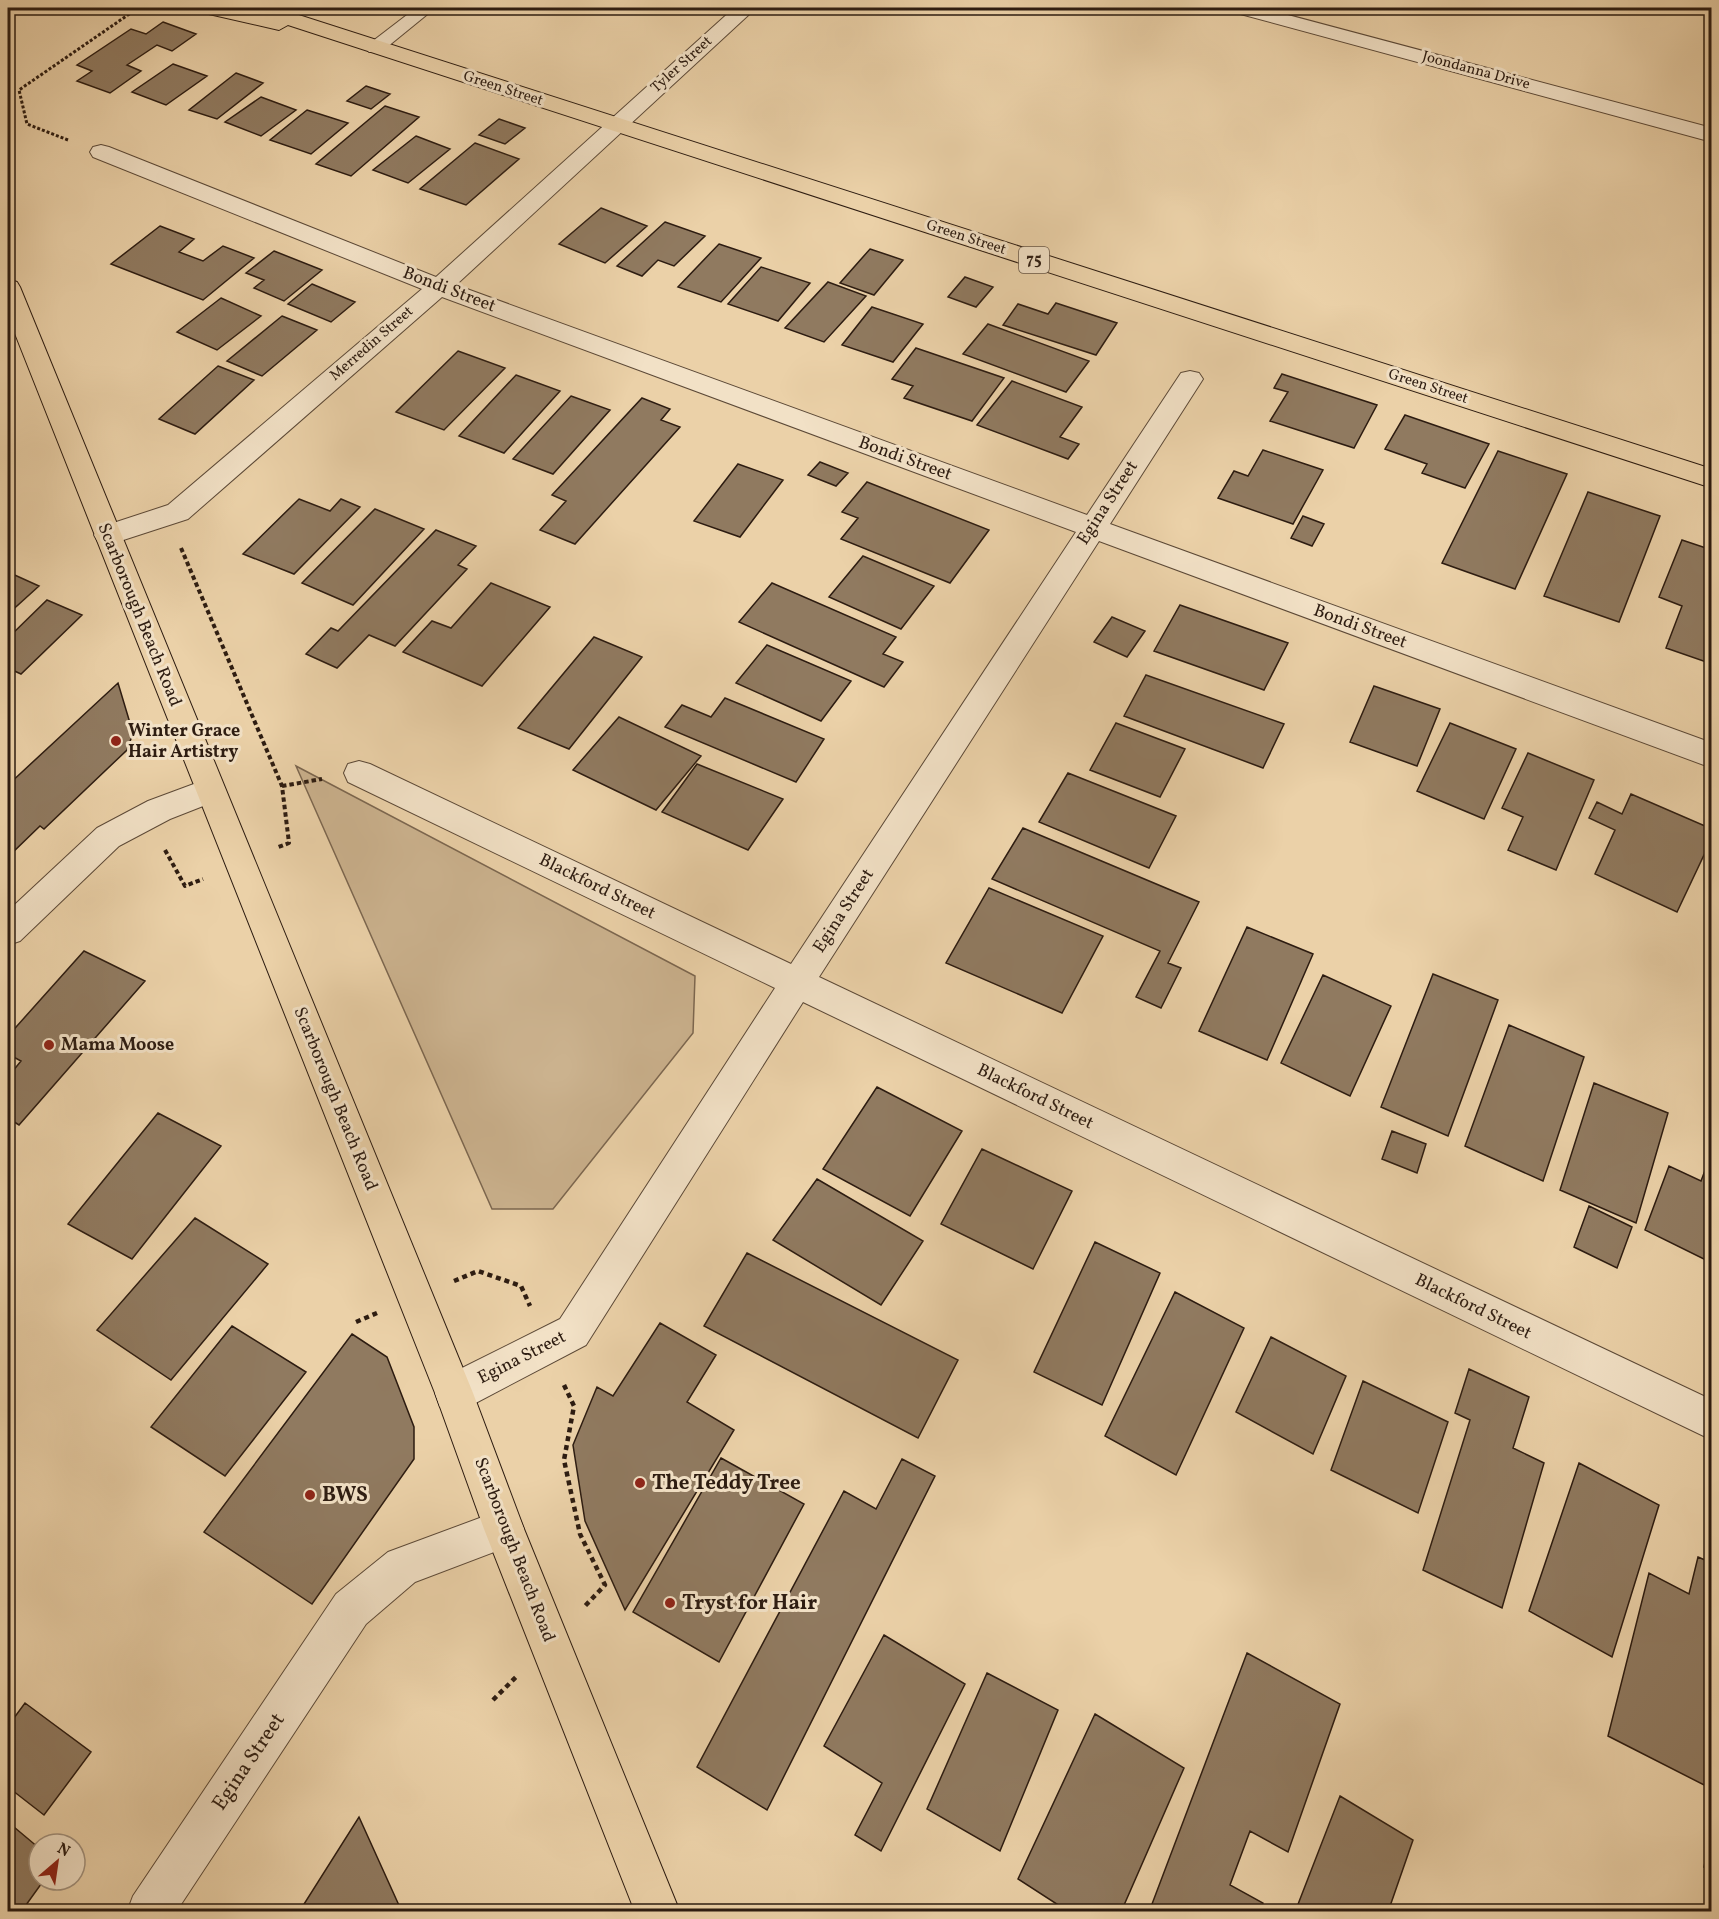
<svg xmlns="http://www.w3.org/2000/svg" width="1719" height="1919" viewBox="0 0 1719 1919" font-family="Vollkorn,serif">
  <style>
    .green { fill: #cbb28e; stroke: #7c6750; stroke-width: 1.5 }
    .building { fill: #907a60; stroke: #2d1c11; stroke-width: 1.5 }
    .lines { fill: none; stroke-linecap: round; stroke-linejoin: round }
    .service-casing { stroke: #5c4937; stroke-width: 2 }
    .minor-casing { stroke: #5c4937; stroke-width: 2 }
    .tertiary-casing { stroke: #5c4937; stroke-width: 2 }
    .primary-casing { stroke: #2d1c11; stroke-width: 2 }
    .path-far2 { stroke: #2d1c11; stroke-width: 3; stroke-dasharray: 3 2; stroke-linecap: butt }
    .path-far1 { stroke: #2d1c11; stroke-width: 4; stroke-dasharray: 4.5 3; stroke-linecap: butt }
    .path { stroke: #2d1c11; stroke-width: 4.5; stroke-dasharray: 5 4; stroke-linecap: butt }
    .service { fill: #f2e1c6; fill-rule: evenodd }
    .minor { fill: #f2e1c6; fill-rule: evenodd }
    .tertiary { fill: #f2e1c6; fill-rule: evenodd }
    .primary { fill: #ebd1a8; fill-rule: evenodd }
    .poi-dot { fill: #8f2418; stroke: #f2e1c6; stroke-width: 2 }
    .labels { text-anchor: middle; dominant-baseline: central; stroke-width: 6; stroke-linejoin: round; paint-order: stroke }
    .far-street-label { font-size: 15px; fill: #2d1c11; stroke: #f2e1c6 }
    .shield { fill: #f2e1c6; stroke: #685747; stroke-width: 1.5 }
    .shield-label { font-size: 16px; font-weight: bold; fill: #2d1c11 }
    .street-label { font-size: 18px; fill: #2d1c11; stroke: #f2e1c6 }
    .poi-label { font-size: 18px; font-weight: bold; fill: #2d1c11; stroke: #f2e1c6; text-anchor: start }
    .near-poi-label { font-size: 21px; font-weight: bold; fill: #2d1c11; stroke: #f2e1c6; text-anchor: start }
    .near-street-label { font-size: 21px; fill: #2d1c11; stroke: #f2e1c6 }
  </style>
  <rect width="100%" height="100%" fill="#ebd1a8"/>
  <filter id="stains"><feTurbulence type="fractalNoise" baseFrequency=".00333" numOctaves="4"/><feColorMatrix values="0 0 0 0 .2 0 0 0 0 .09 0 0 0 0 .02 0 0 0 .5 -.17"/></filter>
  <radialGradient id="worn" r=".72"><stop offset=".6" stop-color="#630" stop-opacity="0"/><stop offset="1" stop-color="#630" stop-opacity=".3"/></radialGradient>
  <path class="green" d="M296 766 695 976 693 1033 553 1209H492Z"/>
  <path class="building" d="M163 22 196 34 172 51 157 45 127 65 141 71 110 93 77 81 92 71 77 65 131 29 146 34Z
    M173 64 207 76 166 105 132 92Z
    M236 73 263 83 217 119 189 110Z
    M366 86 390 94 371 109 347 101Z
    M261 97 296 110 261 136 225 122Z
    M385 106 419 117 351 176 316 164Z
    M307 110 348 123 311 154 270 140Z
    M499 119 525 128 505 144 479 135Z
    M416 136 450 149 408 183 373 170Z
    M475 143 519 159 466 205 420 189Z
    M601 208 647 226 605 263 559 244Z
    M665 222 705 236 674 266 658 260 642 276 617 266Z
    M160 226 194 239 179 252 203 261 223 246 254 258 203 300 111 264Z
    M719 244 761 258 721 302 678 287Z
    M870 249 903 260 874 295 840 283Z
    M274 251 322 270 284 301 254 288 264 280 246 273Z
    M761 267 810 283 778 321 728 304Z
    M965 277 993 287 976 307 948 297Z
    M828 282 866 296 824 342 785 328Z
    M312 284 355 302 331 322 288 304Z
    M221 298 261 316 217 350 177 332Z
    M1056 303 1117 323 1096 355 1003 325 1018 304 1048 314Z
    M872 307 923 324 893 362 842 345Z
    M282 316 317 330 262 376 227 361Z
    M988 324 1089 361 1066 392 963 354Z
    M916 348 1004 378 972 421 904 398 913 386 892 379Z
    M458 351 505 368 444 430 396 412Z
    M218 366 254 380 195 434 159 419Z
    M1282 374 1377 405 1354 448 1270 421 1288 392 1274 388Z
    M516 375 560 391 504 453 459 436Z
    M1012 381 1082 407 1060 437 1079 444 1068 459 977 425Z
    M571 396 610 410 553 474 513 459Z
    M642 398 670 409 661 420 680 427 575 544 540 530 566 501 552 495Z
    M1405 415 1489 444 1465 488 1422 473 1427 464 1385 449Z
    M1263 450 1323 470 1293 524 1218 498 1234 471 1248 476Z
    M1498 451 1567 474 1515 589 1442 563Z
    M820 462 848 473 836 486 808 475Z
    M738 464 783 480 740 537 694 521Z
    M867 482 989 530 950 583 841 539 858 518 842 512Z
    M1588 492 1660 516 1619 622 1544 596Z
    M299 499 330 511 341 499 360 507 294 574 243 554Z
    M375 509 424 529 353 605 302 583Z
    M1303 516 1324 524 1312 546 1291 538Z
    M436 530 476 546 458 565 467 569 395 646 369 635 337 668 306 654 331 628 338 631Z
    M1682 540 1712 550V664L1666 648 1682 606 1659 597Z
    M863 556 934 586 901 629 829 597Z
    M8 572 39 586 8 614Z
    M491 583 550 607 482 686 403 652 432 621 451 628Z
    M772 583 896 637 883 654 903 662 884 687 739 622Z
    M47 600 82 615 21 674 8 668V638Z
    M1180 605 1288 643 1264 690 1154 651Z
    M1112 617 1145 631 1127 657 1094 642Z
    M594 637 642 657 569 749 518 728Z
    M767 645 851 681 821 721 736 683Z
    M1146 675 1284 724 1263 768 1124 716Z
    M118 683 133 733 127 750 44 829 40 826 12 853 8 851V785Z
    M1374 686 1440 709 1417 766 1350 742Z
    M725 698 824 739 796 782 665 727 682 705 711 717Z
    M619 717 701 756 656 810 573 770Z
    M1116 723 1185 749 1160 797 1090 770Z
    M1450 723 1516 749 1484 819 1417 791Z
    M1528 753 1594 780 1556 870 1508 850 1523 817 1502 808Z
    M697 764 783 799 748 850 662 812Z
    M1068 773 1176 816 1149 868 1039 822Z
    M1631 794 1712 829V838L1677 912 1595 874 1615 830 1589 818 1597 802 1622 814Z
    M1023 828 1199 902 1168 963 1181 968 1161 1008 1136 997 1160 951 992 879Z
    M989 888 1103 936 1062 1013 946 963Z
    M1247 927 1313 954 1267 1060 1199 1031Z
    M84 951 145 981 19 1125 8 1118V1077L21 1061 8 1054V1036Z
    M1433 974 1498 1000 1448 1136 1381 1107Z
    M1323 975 1391 1006 1350 1096 1281 1063Z
    M1509 1025 1584 1057 1543 1181 1465 1146Z
    M1594 1083 1668 1113 1636 1223 1560 1190Z
    M877 1087 962 1131 910 1216 823 1169Z
    M158 1113 221 1146 132 1259 68 1224Z
    M1392 1131 1426 1144 1417 1173 1382 1159Z
    M982 1149 1072 1191 1033 1269 941 1224Z
    M1712 1152V1263L1645 1230 1669 1166 1701 1181Z
    M817 1179 923 1241 881 1305 773 1240Z
    M1589 1206 1632 1227 1617 1268 1574 1247Z
    M195 1218 268 1264 171 1380 97 1330Z
    M1095 1242 1160 1273 1102 1405 1034 1372Z
    M747 1253 958 1360 918 1438 704 1326Z
    M1175 1292 1244 1328 1176 1475 1105 1436Z
    M660 1323 716 1355 687 1402 734 1430 625 1610 585 1521 573 1445 597 1387 613 1396Z
    M232 1326 306 1372 225 1476 151 1427Z
    M352 1334 387 1357 414 1427V1459L312 1604 204 1532Z
    M1271 1337 1346 1376 1313 1454 1236 1412Z
    M1469 1369 1529 1397 1513 1448 1544 1463 1502 1608 1423 1570 1470 1420 1455 1413Z
    M1363 1381 1448 1422 1418 1513 1331 1470Z
    M721 1458 804 1504 719 1662 633 1612Z
    M902 1459 935 1476 767 1810 697 1767 844 1491 876 1509Z
    M1579 1463 1659 1505 1612 1657 1529 1611Z
    M1698 1557 1712 1563V1789L1608 1736 1649 1573 1689 1594Z
    M884 1635 965 1684 881 1851 855 1835 882 1783 824 1746Z
    M1247 1653 1340 1704 1288 1852 1250 1831 1230 1885 1263 1903 1260 1912H1149Z
    M987 1673 1058 1710 1000 1851 927 1809Z
    M25 1703 91 1752 44 1815 8 1787V1726Z
    M1095 1714 1184 1768 1121 1912H1069L1018 1879Z
    M1340 1796 1413 1840 1388 1912H1295Z
    M359 1817 402 1912H299Z
    M8 1822 39 1848V1880H44L21 1912H8Z
    M1712 1829V1871L1704 1867Z"/>
  <g class="lines">
    <defs>
      <path id="service" d="M416 8H435L381 52H369L366 48 369 44Z"/>
      <path id="minor" d="M734 8H756L456 285 1087 515 1181 373 1190 371 1199 373 1203 379 1110 524 1712 743V768L1099 541 819 977 1712 1400V1440L803 1002 586 1345 468 1407 454 1412 440 1407 435 1393 440 1379 560 1319 775 988 348 782 344 773 348 764 359 761 370 764 791 964 1076 532 442 297 188 519 108 545 98 542 94 535 98 528 168 505 422 289 93 157 90 152 93 147 101 145 109 147 436 277Z
        M1230 8H1262L1712 128V142L1233 12Z
        M210 778 221 781 225 790 221 799 170 819 119 846 20 941 8 945V911L97 828 148 801Z"/>
      <path id="tertiary" d="M504 1509 518 1515 524 1529 518 1543 415 1582 366 1624 176 1912H127L133 1896 336 1594 388 1552Z"/>
      <path id="primary" d="M197 8H233L250 11 248 8H277L1712 469V488L288 25 279 30 200 12Z
        M8 279 17 282 20 287 473 1393 524 1529 680 1912H635L484 1529 435 1393 8 316Z"/>
    </defs>
    <use href="#service" class="service-casing"/>
    <use href="#minor" class="minor-casing"/>
    <use href="#tertiary" class="tertiary-casing"/>
    <use href="#primary" class="primary-casing"/>
    <path class="path-far2" d="M68 140 27 124 19 90 138 8"/>
    <path class="path-far1" d="M181 548 282 786 289 843 276 848
      M282 786 322 779
      M165 850 185 886 203 879"/>
    <path class="path" d="M454 1281 478 1271 521 1286 530 1306
      M356 1322 377 1313
      M564 1385 574 1406 564 1460 580 1534 605 1585 584 1607
      M493 1700 516 1677"/>
    <use href="#service" class="service"/>
    <use href="#minor" class="minor"/>
    <use href="#tertiary" class="tertiary"/>
    <use href="#primary" class="primary"/>
  </g>
  <g class="poi-dot">
    <circle cx="116" cy="741" r="6"/>
    <circle cx="49" cy="1045" r="6"/>
    <circle cx="640" cy="1483" r="6"/>
    <circle cx="310" cy="1495" r="6"/>
    <circle cx="670" cy="1603" r="6"/>
  </g>
  <g class="labels">
    <g class="far-street-label">
      <text transform="translate(682 65) rotate(-42)">Tyler Street</text>
      <text transform="translate(1476 71) rotate(15)">Joondanna Drive</text>
      <text transform="translate(503 89) rotate(18)">Green Street</text>
      <text transform="translate(966 238) rotate(18)">Green Street</text>
      <text transform="translate(372 344) rotate(-41)">Merredin Street</text>
      <text transform="translate(1428 387) rotate(18)">Green Street</text>
    </g>
    <rect class="shield" x="1019" y="247" width="30" height="26" rx="4.5"/>
    <g class="shield-label">
      <text x="1034" y="260">75</text>
    </g>
    <g class="street-label">
      <text transform="translate(449 290) rotate(21)">Bondi Street</text>
      <text transform="translate(905 459) rotate(20)">Bondi Street</text>
      <text transform="translate(1108 503) rotate(-57)">Egina Street</text>
      <text transform="translate(139 615) rotate(68)">Scarborough Beach Road</text>
      <text transform="translate(1360 627) rotate(20)">Bondi Street</text>
      <text transform="translate(597 887) rotate(26)">Blackford Street</text>
      <text transform="translate(844 911) rotate(-57)">Egina Street</text>
      <text transform="translate(1035 1097) rotate(26)">Blackford Street</text>
      <text transform="translate(335 1099) rotate(68)">Scarborough Beach Road</text>
      <text transform="translate(1473 1307) rotate(26)">Blackford Street</text>
      <text transform="translate(522 1358) rotate(-27)">Egina Street</text>
      <text transform="translate(514 1550) rotate(69)">Scarborough Beach Road</text>
    </g>
    <g class="poi-label">
      <text x="128" y="731">Winter Grace<tspan x="128" dy="21">Hair Artistry</tspan></text>
      <text x="61" y="1045">Mama Moose</text>
    </g>
    <g class="near-poi-label">
      <text x="652" y="1483">The Teddy Tree</text>
      <text x="322" y="1495">BWS</text>
      <text x="682" y="1603">Tryst for Hair</text>
    </g>
    <g class="near-street-label">
      <text transform="translate(249 1762) rotate(-56)">Egina Street</text>
    </g>
  </g>
  <rect width="1719" height="1919" fill="none" stroke="#ebd1a8" stroke-width="30"/>
  <rect x="9" y="9" width="1701" height="1901" fill="none" stroke="#2d1c11" stroke-width="3"/>
  <rect x="15" y="15" width="1689" height="1889" fill="none" stroke="#2d1c11" stroke-width="1.5"/>
  <g transform="translate(57 1862) rotate(29)"><circle r="28" fill="#f2e1c6" stroke="#a3927e" stroke-width="1.5"/>
  <path d="M0-4.5L10 22L0 15L-10 22Z" fill="#8f2418"/>
  <text y="-9" font-size="16" font-weight="bold" text-anchor="middle" fill="#2d1c11">N</text>
  </g>
  <rect width="100%" height="100%" filter="url(#stains)"/>
  <rect width="100%" height="100%" fill="url(#worn)"/>
</svg>
